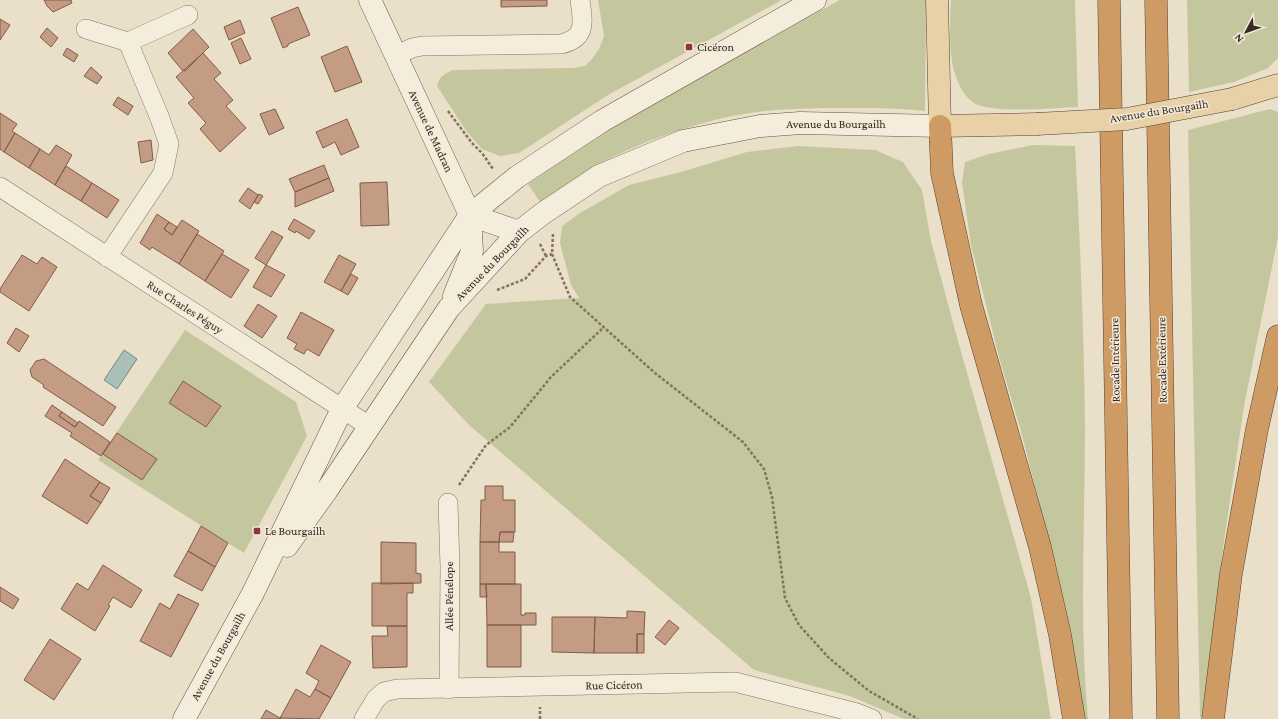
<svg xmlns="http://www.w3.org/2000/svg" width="1278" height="719" viewBox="0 0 1278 719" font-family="'Crimson Pro',serif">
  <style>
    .green { fill: #c4c79e }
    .water { fill: #a9bfb7; stroke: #718c84 }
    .building { fill: #c49b83; stroke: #815c48 }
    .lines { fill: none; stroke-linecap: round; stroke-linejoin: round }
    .street-casing { stroke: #847260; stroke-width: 20 }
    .secondary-casing { stroke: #665343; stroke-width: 23 }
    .primary-casing { stroke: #534133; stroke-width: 23 }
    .highway-casing { stroke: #534133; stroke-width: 23 }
    .path { stroke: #847260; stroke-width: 2.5; stroke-dasharray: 3 2; stroke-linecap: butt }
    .street { stroke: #f5eddc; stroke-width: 19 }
    .secondary { stroke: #f5eddc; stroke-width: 22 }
    .primary { stroke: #e8d1a6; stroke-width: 22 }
    .highway { stroke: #cf9b64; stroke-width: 22 }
    .primary-bridge-casing { stroke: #534133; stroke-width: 23; stroke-linecap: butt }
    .primary-bridge { stroke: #e8d1a6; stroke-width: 22 }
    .poi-dot { fill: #8d363b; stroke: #f2e9d8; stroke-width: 1.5 }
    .labels { text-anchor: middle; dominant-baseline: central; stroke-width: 3; stroke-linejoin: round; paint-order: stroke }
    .poi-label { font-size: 12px; fill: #372b22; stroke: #f2e9d8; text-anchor: start }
    .street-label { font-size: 12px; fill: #372b22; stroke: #f2e9d8 }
  </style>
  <rect width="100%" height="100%" fill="#eadfc9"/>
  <path class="green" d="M598 0H782L608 95 519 153 500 156 482 149 467 132 437 86C440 76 444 74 453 70L573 68 585 66 592 59 599 49 604 36Z
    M840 0H926L925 111C891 107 856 108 822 108 798 109 773 109 750 113 704 120 657 136 615 156 588 168 566 188 540 202L528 184 628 117 696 79Z
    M951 0H1075L1078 107C1056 108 991 114 974 103 962 95 954 76 952 61 949 41 950 20 951 0Z
    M1187 0H1278V58L1268 68 1234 82 1189 92Z
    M1270 109 1278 112V237L1244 406 1223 548 1213 633 1207 717H1200L1188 130Z
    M1033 145 1075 146C1080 239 1084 333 1085 426 1085 524 1079 622 1088 719H1082L1044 522 1021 431 1000 361 971 245 962 183 965 162 989 154Z
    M798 146 875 150 903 162 922 190 931 241 958 341 1031 598 1051 719H904L850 696 754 670 469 425 429 382 486 304 579 298 571 285 560 243 562 226 580 213 629 185 681 172 747 152Z
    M185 330 296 402 307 436 244 553 98 460Z"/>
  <path class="water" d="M124 350 137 359 117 389 104 380Z"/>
  <path class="building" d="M44 0H71L72 3 53 12 47 6Z
    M501 0H547V6L501 7Z
    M298 7 310 35 288 44V46L283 48 271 18Z
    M0 19 10 25 0 40Z
    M240 20 245 33 229 40 224 27Z
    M47 28 58 38 51 47 40 37Z
    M193 29 209 47 185 71 182 70 168 53Z
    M241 38 251 59 240 64 231 43Z
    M347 46 362 82 335 92 321 57Z
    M67 48 78 55 74 62 63 55Z
    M203 53 221 73 214 79 233 100 226 106 246 128 220 152 200 129 206 123 188 103 194 98 176 77Z
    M91 67 102 77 97 84 84 76Z
    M118 97 133 106 128 115 113 105Z
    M275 109 284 128 269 135 260 114Z
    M0 113 17 124 12 131 15 133 4 152 0 149Z
    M347 119 359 147 341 155 335 142 323 148 316 132Z
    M15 133 40 149 29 168 4 152Z
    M151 140 153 160 141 163 138 142Z
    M56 145 72 155 55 185 29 168 40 149 49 155Z
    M324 165 329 178 295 192 289 179Z
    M66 166 92 183 81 201 55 185Z
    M329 178 334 191 295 207V192Z
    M387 182 389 225 361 226 360 183Z
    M92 183 119 200 107 218 81 201Z
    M248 188 258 195 250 209 239 201Z
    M259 194 263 196 258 204 254 202Z
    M157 214 169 222 164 229 172 235 182 220 199 231 179 264 152 247 150 250 140 243Z
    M294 219 315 231 309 239 296 231 295 233 288 229Z
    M169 222 177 227 172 235 164 229Z
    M272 231 283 237 266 265 255 258Z
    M197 234 224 251 205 281 179 264Z
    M222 254 249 270 231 298 205 281Z
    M22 255 37 264 42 257 57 267 29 311 0 292V289Z
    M339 255 356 264 341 291 324 282Z
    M266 265 285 275 271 297 253 287Z
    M351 274 358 278 348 295 341 291Z
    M258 304 277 316 262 338 244 326Z
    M301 312 334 330 319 356 307 349 304 354 294 349 297 344 287 338Z
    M16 328 29 336 19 352 7 343Z
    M44 359 116 407 103 426 43 387 44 385 32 377 30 370 36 361Z
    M183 381 221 406 206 427 169 403Z
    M52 405 62 412 59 416 75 427 79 421 110 442 101 456 70 436 72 433 45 416Z
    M62 412 78 423 75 427 59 416Z
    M117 433 157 459 142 480 103 454Z
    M65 459 100 482 90 496 101 503 87 524 42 496Z
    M100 482 110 488 101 503 90 496Z
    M485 486H503V500H515V532H500L499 542H480L481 500H485Z
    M201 526 228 543 215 567 188 551Z
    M500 532H514L513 542H499Z
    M381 542 416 543V573L421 574V583L381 584Z
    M480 542H499V552H515V584H480Z
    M188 551 215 567 202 591 174 576Z
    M103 565 142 590 131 608 113 597 108 605 110 606 95 631 61 609 77 583 88 590Z
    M372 583H413V593H407V626H372Z
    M480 584H486L487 597H480Z
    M486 584H521V615H525V613H536V625H487Z
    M0 587 19 599 13 609 0 601Z
    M178 594 199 604 171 657 140 641 160 603 170 609Z
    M627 611 645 612 644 634H637V653H594L595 617 627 618Z
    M552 617H595L594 653 552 652Z
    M669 620 679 628 665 645 655 637Z
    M487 625H521V667H487Z
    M387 626H407V667L373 668 372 636H388Z
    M637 634H644V653H637Z
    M50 639 81 659 54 700 24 680Z
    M321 645 351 662 331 698 315 689 319 681 306 673Z
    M296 689 310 697 315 689 331 698 319 719 280 718Z
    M266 710 280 718 282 719H261Z"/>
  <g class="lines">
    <defs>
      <path id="street" d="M86 29 128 42 159 116 169 144 163 173 107 257
        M128 42 188 15
        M395 56 412 48 422 46 561 44C587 38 583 22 580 0
        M0 187 369 426
        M448 503 450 567 449 689
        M364 719 376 699 384 692 397 689 735 682 857 713 872 719"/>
      <path id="secondary" d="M370 0 470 215 472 251 454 296
        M470 215 519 232
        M287 546 327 490 449 308 519 232 542 214 599 176 683 141 760 126 800 123 940 126
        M184 719 253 593 342 409 470 215 517 177 602 121 815 0"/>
      <path id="primary" d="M937 0 940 126 1037 124
        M1232 99 1278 85"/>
      <path id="highway" d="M1109 0 1121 719
        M1156 0 1168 719
        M940 126 942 173 971 305 1040 547 1060 635 1074 719
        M1213 719 1231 574 1257 429 1278 336"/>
    </defs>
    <use href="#street" class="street-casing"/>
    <use href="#secondary" class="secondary-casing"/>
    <use href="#primary" class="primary-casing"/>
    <use href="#highway" class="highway-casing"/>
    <path class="path" d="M448 111 472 143 482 153 493 169
      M553 234 552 254 570 297 655 373 743 442 764 469 772 497 785 598 799 625 829 658 869 691 918 719
      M540 244 546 256
      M497 290 525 279 546 256 552 254
      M459 485 486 445 510 427 551 377 604 327
      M540 719V707"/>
    <use href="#street" class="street"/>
    <use href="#secondary" class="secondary"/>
    <use href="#primary" class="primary"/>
    <use href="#highway" class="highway"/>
    <defs>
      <path id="primary-bridge" d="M1037 124 1127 119 1232 99"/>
    </defs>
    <use href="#primary-bridge" class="primary-bridge-casing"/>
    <use href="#primary-bridge" class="primary-bridge"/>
  </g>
  <g class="poi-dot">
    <rect x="685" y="43" width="8" height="8" rx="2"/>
    <rect x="253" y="527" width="8" height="8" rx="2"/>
  </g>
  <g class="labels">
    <g class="poi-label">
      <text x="697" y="47">Cicéron</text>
      <text x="265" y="531">Le Bourgailh</text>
    </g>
    <g class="street-label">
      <text transform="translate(1159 111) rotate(-9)">Avenue du Bourgailh</text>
      <text x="836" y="124">Avenue du Bourgailh</text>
      <text transform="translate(431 131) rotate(65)">Avenue de Madran</text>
      <text transform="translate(492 263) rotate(-46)">Avenue du Bourgailh</text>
      <text transform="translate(185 307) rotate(33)">Rue Charles Péguy</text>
      <text transform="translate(1115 360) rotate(-91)">Rocade Intérieure</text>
      <text transform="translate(1162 360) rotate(-91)">Rocade Extérieure</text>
      <text transform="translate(449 596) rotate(-90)">Allée Pénélope</text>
      <text transform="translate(218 656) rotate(-61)">Avenue du Bourgailh</text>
      <text transform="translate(614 685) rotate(-1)">Rue Cicéron</text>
    </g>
  </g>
  <g transform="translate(1246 32) rotate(229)" stroke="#f2e9d8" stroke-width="3" paint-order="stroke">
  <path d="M0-3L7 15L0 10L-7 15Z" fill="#372b22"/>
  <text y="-6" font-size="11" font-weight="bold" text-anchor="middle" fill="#372b22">N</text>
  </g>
</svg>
